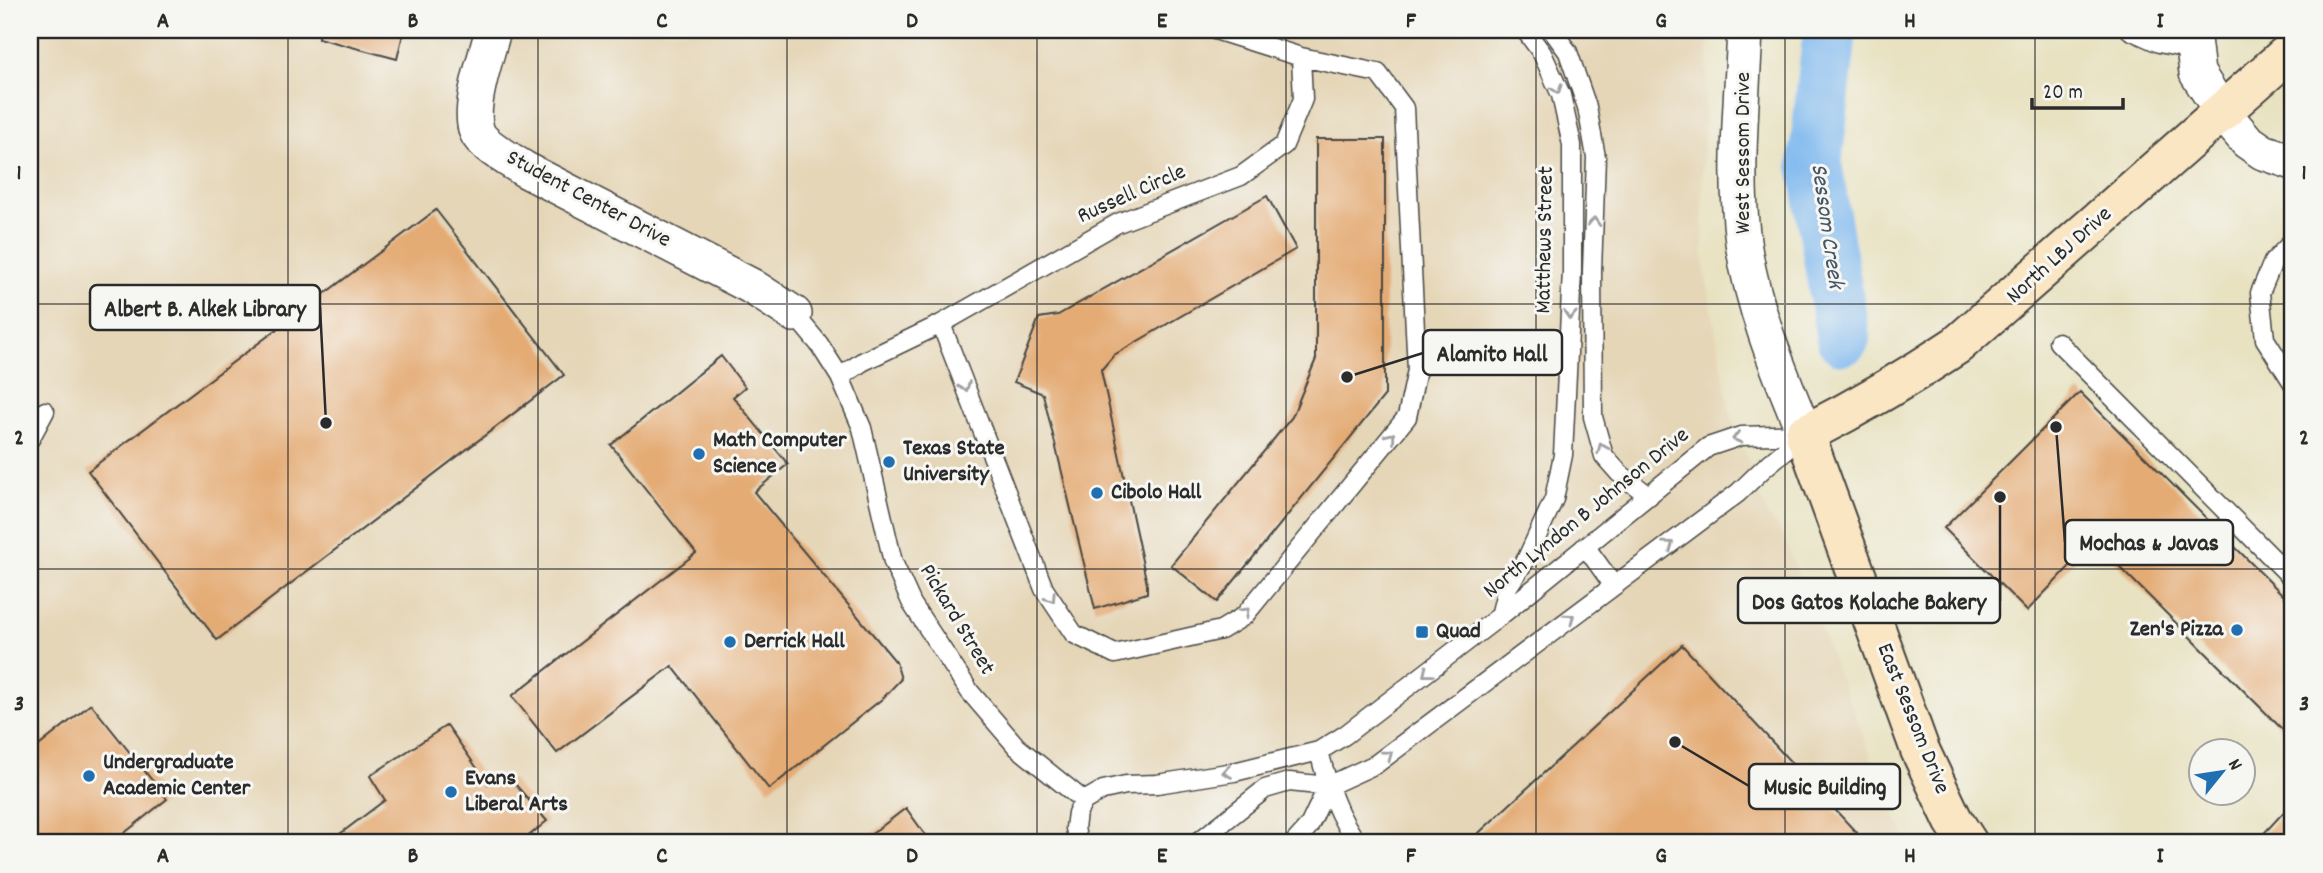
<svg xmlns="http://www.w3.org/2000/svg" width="2323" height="873" viewBox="0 0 2323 873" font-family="Dekko,sans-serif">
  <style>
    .built { fill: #e5d6b7 }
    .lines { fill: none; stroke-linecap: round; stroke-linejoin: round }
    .river { stroke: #7eb8ef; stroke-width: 54 }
    .building { fill: #e4ab74 }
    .lane-casing { stroke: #474642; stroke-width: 21 }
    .street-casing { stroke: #474642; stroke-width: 38 }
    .secondary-casing { stroke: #474642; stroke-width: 42 }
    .lane { stroke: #fff; stroke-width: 18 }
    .street { stroke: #fff; stroke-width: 35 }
    .secondary { stroke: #fbe6c4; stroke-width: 38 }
    .oneway { stroke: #a0a0a0 }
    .grid { fill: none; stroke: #2b2b2b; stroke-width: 2; stroke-opacity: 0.55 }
    .poi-dot { fill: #1f6fb2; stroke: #f6f6f2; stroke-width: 2.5 }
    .labels { text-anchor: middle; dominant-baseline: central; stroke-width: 6; stroke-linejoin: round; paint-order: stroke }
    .street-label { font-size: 23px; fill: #2b2b2b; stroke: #f6f6f2 }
    .poi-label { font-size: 23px; font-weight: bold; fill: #2b2b2b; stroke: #f6f6f2; text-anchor: start }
    .water-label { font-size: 24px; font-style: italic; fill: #456; stroke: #f6f6f2 }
    .leader { fill: none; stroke: #2b2b2b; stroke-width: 2.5 }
    .callout-dot { fill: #2b2b2b; stroke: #f6f6f2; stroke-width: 2.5 }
    .callout { fill: #f6f6f2; stroke: #2b2b2b; stroke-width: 2.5 }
    .callout-label { font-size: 24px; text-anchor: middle; font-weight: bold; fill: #2b2b2b }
    .neatline { fill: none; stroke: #2b2b2b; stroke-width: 2.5 }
    .grid-label { font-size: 23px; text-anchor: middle; font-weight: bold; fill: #2b2b2b }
  </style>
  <rect width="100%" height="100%" fill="#f6f6f2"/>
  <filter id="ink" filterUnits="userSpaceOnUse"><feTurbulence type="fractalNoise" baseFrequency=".0143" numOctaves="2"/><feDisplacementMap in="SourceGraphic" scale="14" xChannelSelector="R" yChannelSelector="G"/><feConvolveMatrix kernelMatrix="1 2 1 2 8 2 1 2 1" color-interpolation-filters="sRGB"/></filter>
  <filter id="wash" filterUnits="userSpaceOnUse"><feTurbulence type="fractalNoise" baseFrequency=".00686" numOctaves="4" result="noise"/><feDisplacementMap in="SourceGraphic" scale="28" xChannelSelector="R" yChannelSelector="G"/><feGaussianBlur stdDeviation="1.57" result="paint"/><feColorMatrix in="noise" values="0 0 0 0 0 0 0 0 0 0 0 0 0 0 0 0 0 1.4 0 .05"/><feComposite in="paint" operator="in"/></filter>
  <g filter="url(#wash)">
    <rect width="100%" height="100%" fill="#e8e2c1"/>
    <path class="built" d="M30 30H1709L1702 187 1704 265 1729 407 1768 516 1782 534 1898 823 1910 843H30Z"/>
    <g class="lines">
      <path class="river" d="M1830 30 1815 164 1843 338"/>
    </g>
    <g id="blocks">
      <path class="building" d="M319 30H404L397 59 318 38Z
        M1316 139H1385V395L1217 602 1171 565 1292 417 1316 359Z
        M1267 196 1296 249 1114 355 1101 370 1147 584V593L1095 609 1043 394 1014 382 1039 318 1058 315Z
        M436 210 564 375 217 640 88 471Z
        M721 356 745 387 733 397 788 464 754 492 896 662 901 679 882 699 769 789 672 666 557 753 512 696 696 553 611 445Z
        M2080 392 2293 605V740L2094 541 2027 611 1944 528Z
        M1682 645 1866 843H1468Z
        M91 704 167 799 112 843H30V753Z
        M447 725 488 784 508 776 547 821 520 843H328L385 800 370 776Z
        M2293 802V843H2255Z
        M906 808 931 843H860Z"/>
    </g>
  </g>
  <g filter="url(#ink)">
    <use href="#blocks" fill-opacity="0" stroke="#474642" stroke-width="2"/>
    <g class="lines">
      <defs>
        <path id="lane" d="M1552 30 1568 52 1587 107 1596 157 1592 271 1593 417 1604 456 1619 473 1649 496
          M2130 30 2159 43 2193 50
          M2293 241 2273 262 2260 293 2265 339 2293 383
          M794 314 819 344 840 377 862 428 893 562 912 604 970 692 1017 747 1084 801
          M941 324 1044 589 1074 634 1115 654 1221 630 1244 616 1407 417 1417 370 1404 108 1378 73 1301 57 1215 30
          M2058 342 2293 579
          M840 377 862 362 941 324 1118 223 1241 176 1284 145 1303 99 1301 57
          M30 439 45 411
          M1585 546 1614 586
          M1500 616 1507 588 1527 558 1554 499 1563 455 1572 271V145L1561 95 1542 53 1525 30
          M1319 751C1327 783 1337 817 1358 843
          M1078 843 1075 828 1077 813 1084 801 1103 790 1126 785 1157 784 1234 772 1319 751 1345 735 1500 616 1708 447 1741 436 1805 434
          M1197 843 1265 789 1289 782 1328 786 1376 764 1738 493 1764 468 1805 434
          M1294 843 1309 826 1328 786"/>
        <path id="street" d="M493 30C487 55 467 108 477 132 482 145 512 161 524 169L751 286 794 314
          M1745 30C1742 100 1734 173 1743 242 1753 310 1779 371 1805 434
          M2192 30 2197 73 2222 112 2247 141 2263 152 2293 162"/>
        <path id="secondary" d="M1968 843 1953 820 1920 750 1805 434C1858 407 1908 378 1957 345L2293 49"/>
      </defs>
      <use href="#lane" class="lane-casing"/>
      <use href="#street" class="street-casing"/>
      <use href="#secondary" class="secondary-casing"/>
      <use href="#lane" class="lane"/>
      <use href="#street" class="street"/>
      <use href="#secondary" class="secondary"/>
    </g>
    <defs><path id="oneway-chevron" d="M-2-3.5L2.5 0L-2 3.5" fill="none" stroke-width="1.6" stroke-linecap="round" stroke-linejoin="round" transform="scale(1.75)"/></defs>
    <g class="oneway">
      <use href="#oneway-chevron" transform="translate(1557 89) rotate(69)"/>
      <use href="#oneway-chevron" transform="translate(1594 222) rotate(-88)"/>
      <use href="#oneway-chevron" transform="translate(1570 315) rotate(93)"/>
      <use href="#oneway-chevron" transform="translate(965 387) rotate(69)"/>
      <use href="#oneway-chevron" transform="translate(1391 437) rotate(-51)"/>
      <use href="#oneway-chevron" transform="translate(1737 438) rotate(166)"/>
      <use href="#oneway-chevron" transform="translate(1602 448) rotate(-113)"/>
      <use href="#oneway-chevron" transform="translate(1669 545) rotate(-37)"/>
      <use href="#oneway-chevron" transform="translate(1051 598) rotate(57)"/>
      <use href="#oneway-chevron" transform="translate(1245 612) rotate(-44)"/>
      <use href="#oneway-chevron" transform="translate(1570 618) rotate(-37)"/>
      <use href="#oneway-chevron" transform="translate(1427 673) rotate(142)"/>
      <use href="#oneway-chevron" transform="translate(1388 755) rotate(-37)"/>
      <use href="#oneway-chevron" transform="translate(1227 772) rotate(170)"/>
    </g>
  </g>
  <path class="grid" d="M288 30V843M538 30V843M787 30V843M1037 30V843M1286 30V843M1536 30V843M1785 30V843M2035 30V843M30 304H2293M30 569H2293"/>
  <g class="poi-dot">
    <circle cx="699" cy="454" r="7"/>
    <circle cx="889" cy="462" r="7"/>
    <circle cx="1097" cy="493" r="7"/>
    <circle cx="2237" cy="630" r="7"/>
    <rect x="1415" y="625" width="14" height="14" rx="3.5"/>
    <circle cx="730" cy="642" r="7"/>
    <circle cx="89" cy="776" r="7"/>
    <circle cx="451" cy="792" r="7"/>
  </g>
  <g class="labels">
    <g class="street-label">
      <text transform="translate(1744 153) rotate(-90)">West Sessom Drive</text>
      <text transform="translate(1132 195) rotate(-24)">Russell Circle</text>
      <text transform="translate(588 200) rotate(28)">Student Center Drive</text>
      <text transform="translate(1546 240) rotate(-89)">Matthews Street</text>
      <text transform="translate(2060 256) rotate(-42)">North LBJ Drive</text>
      <text transform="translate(1587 514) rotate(-39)">North Lyndon B Johnson Drive</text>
      <text transform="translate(956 620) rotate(59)">Pickard Street</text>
      <text transform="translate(1912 719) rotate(68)">East Sessom Drive</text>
    </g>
    <g class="poi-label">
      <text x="713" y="441">Math Computer<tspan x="713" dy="26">Science</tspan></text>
      <text x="903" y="449">Texas State<tspan x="903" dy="26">University</tspan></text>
      <text x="1111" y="493">Cibolo Hall</text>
      <text x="2223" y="630" text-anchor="end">Zen's Pizza</text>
      <text x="1436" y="632">Quad</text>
      <text x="744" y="642">Derrick Hall</text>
      <text x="103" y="763">Undergraduate<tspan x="103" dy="26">Academic Center</tspan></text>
      <text x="465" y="779">Evans<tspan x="465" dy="26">Liberal Arts</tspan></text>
    </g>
    <g class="water-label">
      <text transform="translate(1826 226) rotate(82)">Sessom Creek</text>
    </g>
  </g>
  <path class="leader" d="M326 423L320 307M1347 377L1423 353M2056 427L2065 542M2000 497L2000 601M1675 742L1749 786"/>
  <g class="callout-dot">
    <circle cx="326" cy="423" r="7"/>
    <circle cx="1347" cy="377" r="7"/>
    <circle cx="2056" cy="427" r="7"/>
    <circle cx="2000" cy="497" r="7"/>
    <circle cx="1675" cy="742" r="7"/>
  </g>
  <g class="callout">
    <rect x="90" y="285" width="230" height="45" rx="7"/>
    <rect x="1423" y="330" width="139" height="45" rx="7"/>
    <rect x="2065" y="520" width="168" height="45" rx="7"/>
    <rect x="1738" y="578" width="262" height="45" rx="7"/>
    <rect x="1749" y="764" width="151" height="45" rx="7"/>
  </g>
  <g class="callout-label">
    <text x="205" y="316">Albert B. Alkek Library</text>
    <text x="1492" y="361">Alamito Hall</text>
    <text x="2149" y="550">Mochas &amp; Javas</text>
    <text x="1869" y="609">Dos Gatos Kolache Bakery</text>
    <text x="1825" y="794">Music Building</text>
  </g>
  <rect width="2323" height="873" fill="none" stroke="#f6f6f2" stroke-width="77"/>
  <g transform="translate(2222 772) rotate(60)"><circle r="33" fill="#f6f6f2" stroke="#a5a5a2" stroke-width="2"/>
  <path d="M0-5L12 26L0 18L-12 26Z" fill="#1f6fb2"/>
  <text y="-10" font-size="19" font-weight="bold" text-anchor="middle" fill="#2b2b2b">N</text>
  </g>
  <path d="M2032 98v10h91v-10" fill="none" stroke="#2b2b2b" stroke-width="3.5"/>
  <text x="2043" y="98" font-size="21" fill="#2b2b2b" stroke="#f6f6f2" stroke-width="5" paint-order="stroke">20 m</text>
  <rect x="38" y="38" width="2246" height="796" class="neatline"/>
  <g class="grid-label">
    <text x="163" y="27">A</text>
    <text x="413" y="27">B</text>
    <text x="662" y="27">C</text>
    <text x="912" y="27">D</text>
    <text x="1162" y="27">E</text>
    <text x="1411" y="27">F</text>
    <text x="1661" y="27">G</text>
    <text x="1910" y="27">H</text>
    <text x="2160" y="27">I</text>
    <text x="19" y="179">1</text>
    <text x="2304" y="179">1</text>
    <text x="19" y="444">2</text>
    <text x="2304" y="444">2</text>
    <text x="19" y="710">3</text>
    <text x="2304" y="710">3</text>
    <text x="163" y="862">A</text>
    <text x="413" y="862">B</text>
    <text x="662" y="862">C</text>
    <text x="912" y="862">D</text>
    <text x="1162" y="862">E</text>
    <text x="1411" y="862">F</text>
    <text x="1661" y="862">G</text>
    <text x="1910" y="862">H</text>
    <text x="2160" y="862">I</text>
  </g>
</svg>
